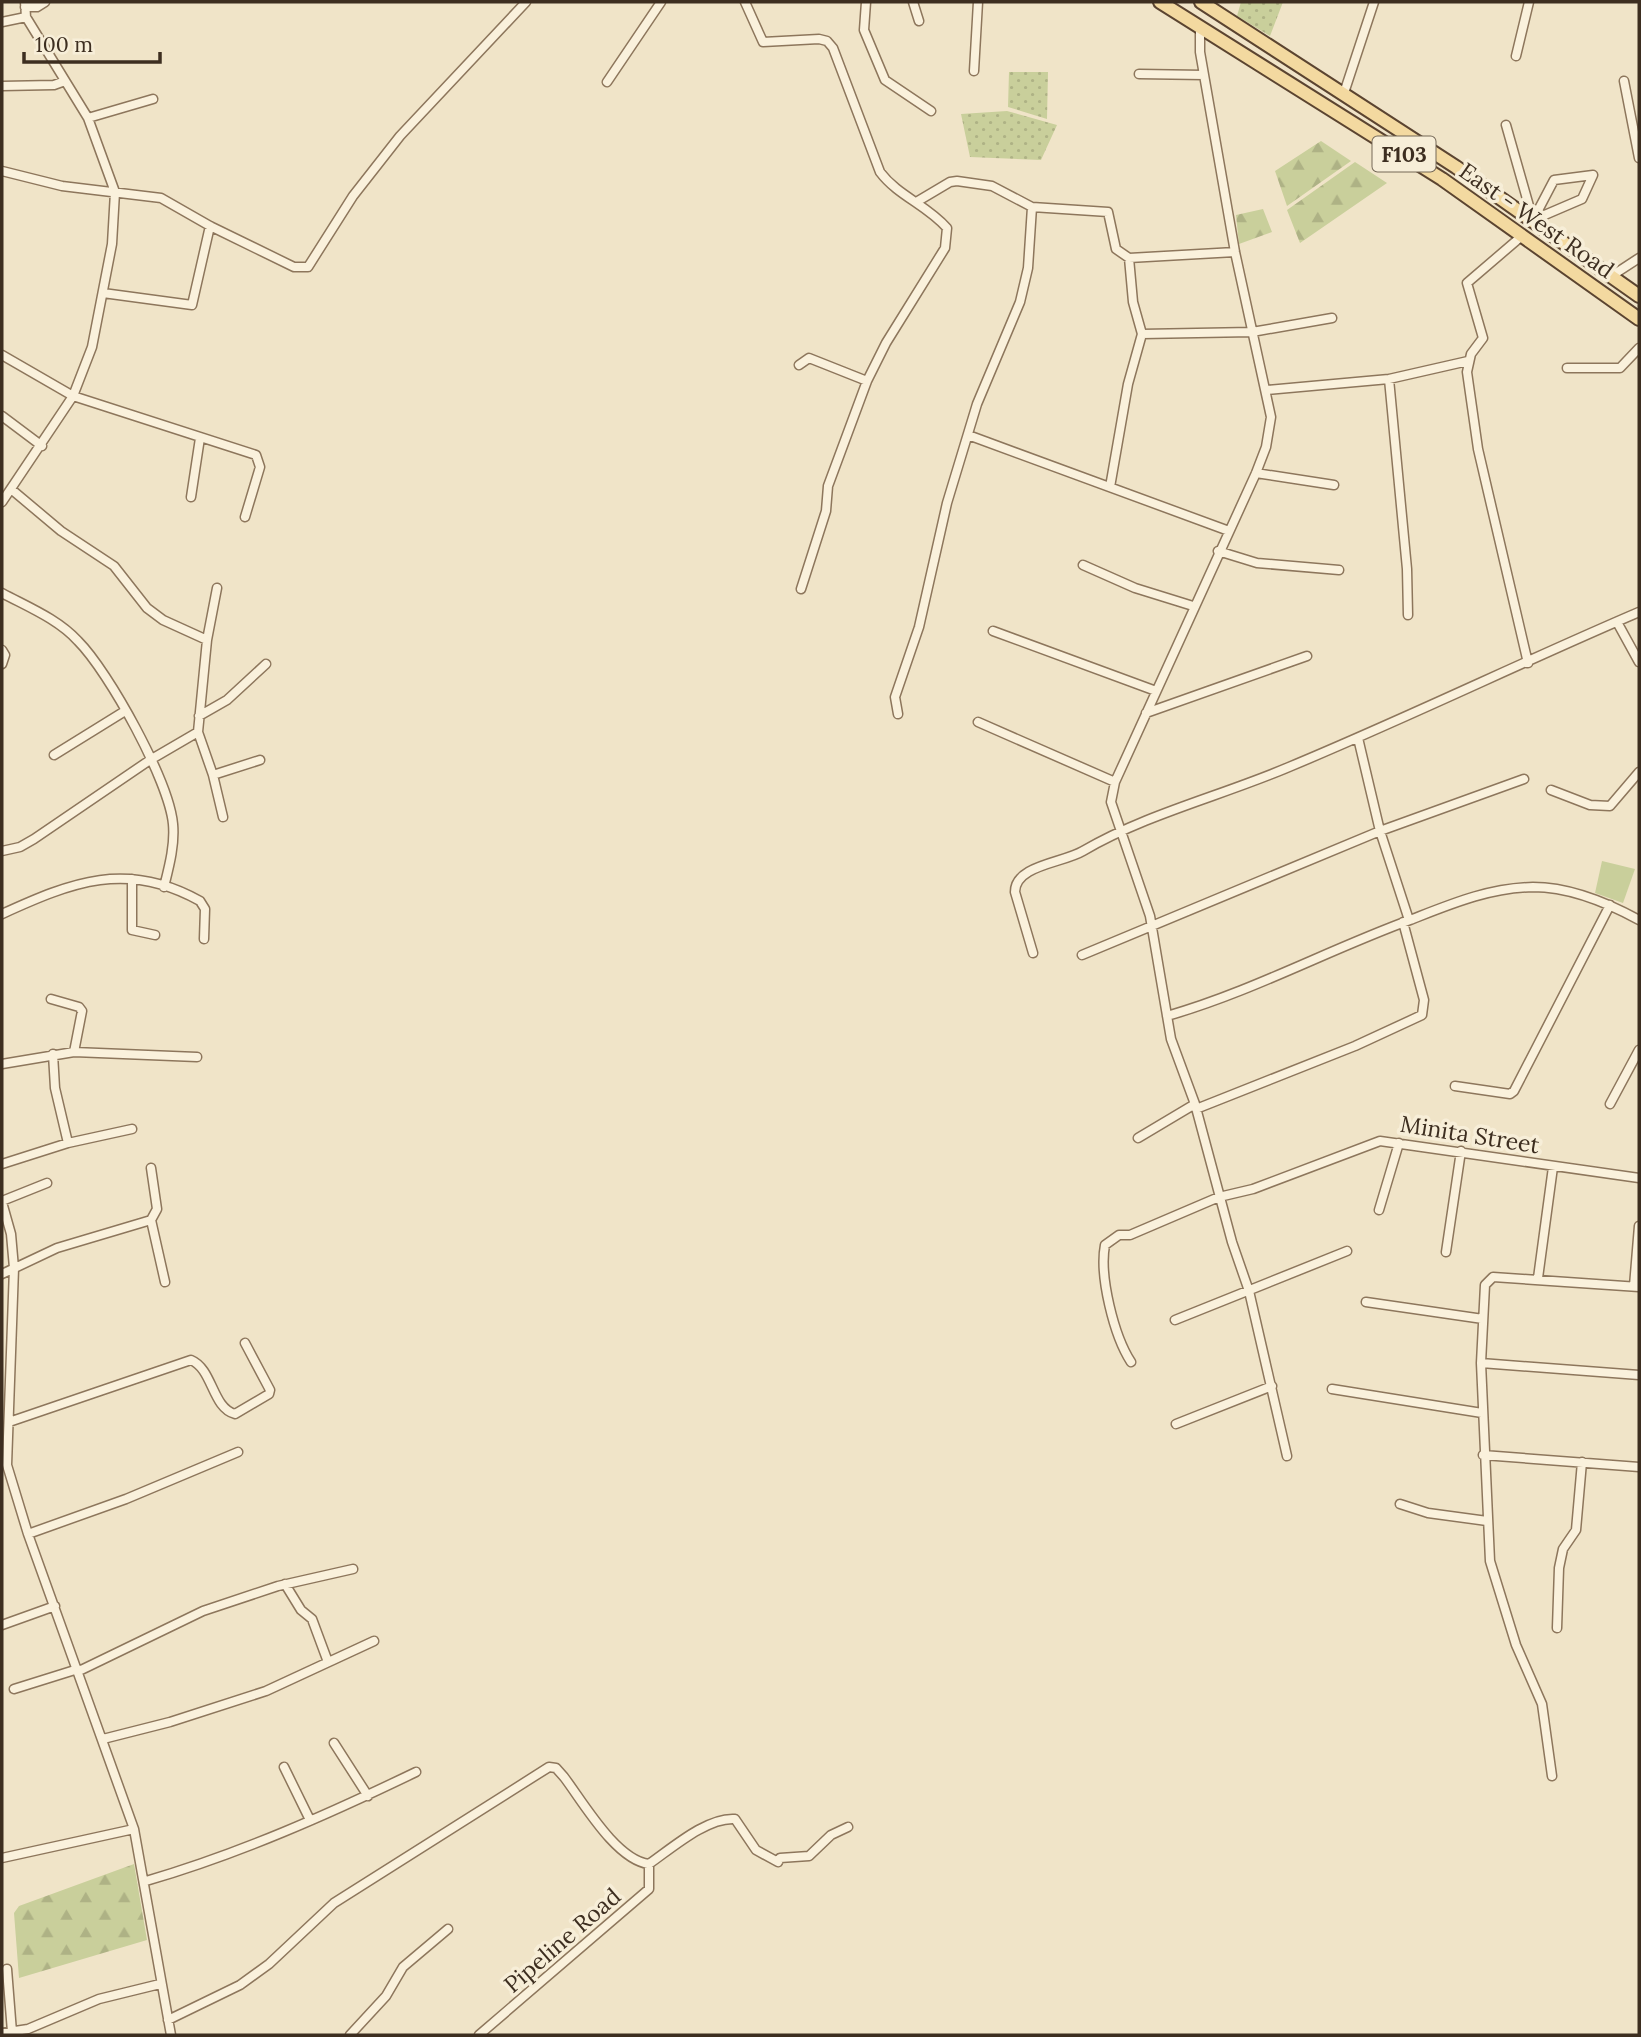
<svg xmlns="http://www.w3.org/2000/svg" width="1641" height="2037" viewBox="0 0 1641 2037" font-family="Lora,serif">
  <style>
    .grass { fill: url(#grass-dots) }
    .forest { fill: url(#forest-firs) }
    .park { fill: #c9cf9b }
    .lines { fill: none; stroke-linecap: round; stroke-linejoin: round }
    .minor-casing { stroke: #8d765c; stroke-width: 11 }
    .primary-casing { stroke: #5b4430; stroke-width: 16 }
    .minor { stroke: #faf1dc; stroke-width: 8 }
    .primary { stroke: #f3d9a0; stroke-width: 12 }
    .labels { text-anchor: middle; dominant-baseline: central; stroke-width: 7; stroke-linejoin: round; paint-order: stroke }
    .shield { fill: #f7eed8; stroke: #756857; stroke-width: 2 }
    .shield-label { font-size: 21px; font-weight: bold; fill: #3d2e20 }
    .street-label { font-size: 23px; fill: #3d2e20; stroke: #f7eed8 }
  </style>
  <defs>
    <pattern id="grass-dots" width="8" height="8" patternUnits="userSpaceOnUse" patternTransform="scale(1.75)"><rect width="8" height="8" fill="#c9cf9b"/><path d="M2 2h.1M6 6h.1" fill="none" stroke="#aeb285" stroke-width="1.8" stroke-linecap="round"/></pattern>
    <pattern id="forest-firs" width="22" height="20" patternUnits="userSpaceOnUse" patternTransform="scale(1.75)"><rect width="22" height="20" fill="#c9cf9b"/><path d="M5 1l3.5 6h-7zM16 11l3.5 6h-7z" fill="#aeb285"/></pattern>
  </defs>
  <rect width="100%" height="100%" fill="#f0e4c8"/>
  <path class="grass" d="M1241 2H1283L1270 36 1237 16Z
    M1009 72H1048L1047 119 1008 107Z
    M1007 111 1057 125 1041 160 970 157 961 114Z"/>
  <path class="forest" d="M1321 141 1351 161 1287 206 1275 171Z
    M1355 162 1387 183 1300 243 1287 210Z
    M1263 209 1272 232 1239 244 1236 215Z
    M134 1864 147 1940 19 1978 14 1913 19 1906Z"/>
  <path class="park" d="M1602 861 1635 869 1623 903 1595 893Z"/>
  <g class="lines">
    <defs>
      <path id="minor" d="M745 2 763 42 819 39 827 41 833 48 880 172C898 196 927 205 947 228L945 248 886 343 867 381 828 486 826 511 801 589
        M866 2 864 30 885 80 931 111
        M913 2 919 21
        M25 7H37L45 2
        M2 22 26 17
        M1200 27V52L1235 252 1271 417 1266 447 1256 473 1115 782 1111 802 1150 916 1171 1039 1195 1104 1232 1242 1249 1291 1287 1456
        M1516 56 1529 2
        M974 71 978 2
        M1139 74 1204 75
        M1624 81 1639 158
        M607 82 661 2
        M2 86 54 85 65 81
        M1344 93 1374 2
        M88 118 153 99
        M1506 125 1533 220
        M2 171 62 186 161 198 210 226 294 267H308L353 196 400 136 526 2
        M1593 175 1582 199 1533 220 1554 180Z
        M918 201 950 182 957 181 992 186 1032 207 1108 212 1116 249 1129 258 1235 252
        M1523 235 1467 283 1483 338 1471 354 1467 372 1478 449 1528 663
        M1129 258 1133 302 1142 334
        M1613 275 1639 258
        M103 293 192 305 210 226
        M2 355 73 396 256 455 260 467 245 517
        M799 365 809 358 867 381
        M1567 368H1620L1639 348
        M1389 379 1407 569 1408 615
        M1267 390 1389 379 1468 361
        M2 416 42 446
        M968 435 1229 531
        M1256 473 1334 485
        M1110 487 1128 384 1142 334 1252 332 1332 318
        M11 489 61 531 114 566 147 608 163 620 207 640
        M191 497 200 438
        M2 502 73 396 92 347 112 244 115 192 88 118 26 17 25 2
        M1218 551 1257 563 1339 570
        M1083 565 1135 588 1193 606
        M217 588 207 640 198 732 213 775 223 817
        M2 593C28 607 58 619 78 641 109 672 169 781 173 824 175 845 169 867 164 887
        M1617 622 1639 662
        M993 631 1156 691
        M2 650 5 655 2 664
        M1146 713 1307 656
        M898 714 895 697 919 627 947 503 977 404 1020 302 1028 268 1032 207
        M199 716 227 700 266 664
        M978 722 1115 782
        M1358 738 1380 831 1409 920
        M54 755 125 711
        M213 775 260 760
        M1551 790 1590 805 1610 806 1639 772
        M2 851 20 847 34 839 150 760 198 732
        M132 879V930L155 935
        M2 914C72 882 127 860 200 901L205 909 204 939
        M1033 953 1015 892C1015 865 1063 863 1083 851 1146 814 1221 796 1289 767 1407 718 1522 662 1639 612
        M1082 955 1380 831 1524 779
        M51 999 79 1007 82 1011 74 1052
        M1167 1016C1251 992 1328 950 1410 920 1451 904 1488 888 1533 887 1570 887 1608 903 1639 920
        M53 1054 55 1088 68 1143
        M2 1064 74 1052 197 1057
        M1455 1086 1510 1094 1514 1091 1610 905
        M1610 1104 1639 1050
        M1196 1109 1355 1046 1422 1015 1424 1000 1403 922
        M1138 1138 1195 1104
        M2 1164 68 1143 132 1129
        M2 1201 47 1183
        M2 1202 11 1234 14 1268 7 1465 28 1534 134 1829 171 2035
        M1379 1210 1399 1143
        M151 1220 165 1282
        M1446 1252 1461 1151
        M2 1274 57 1248 151 1220 157 1209 151 1168
        M1538 1278 1553 1167
        M1634 1286 1639 1226
        M1366 1302 1483 1319
        M1175 1320 1347 1251
        M1131 1362C1114 1336 1099 1276 1105 1245L1119 1235H1130L1219 1197 1253 1189 1380 1141 1639 1178
        M1481 1363 1639 1375
        M1332 1389 1482 1413
        M9 1422 191 1360C213 1369 212 1408 235 1414L269 1394 270 1390 245 1343
        M1176 1424 1272 1386
        M1483 1455 1639 1467
        M1400 1504 1428 1513 1487 1521
        M28 1534 126 1499 238 1452
        M285 1584 301 1610 312 1619 328 1662
        M2 1625 55 1606
        M1557 1628 1559 1568 1563 1549 1576 1530 1582 1462
        M79 1671 203 1611 278 1586 353 1569
        M14 1689 78 1669
        M103 1739 170 1722 266 1691 374 1641
        M334 1743 368 1796
        M284 1767 310 1820
        M1552 1776 1542 1704 1516 1645 1490 1561 1481 1363 1485 1285 1493 1277 1639 1287
        M2 1858 134 1829
        M146 1881C239 1854 329 1814 416 1772
        M7 1969 12 2032
        M168 2020 240 1985 269 1964 334 1903 549 1767 556 1768 564 1777C583 1802 616 1860 649 1864 672 1848 707 1817 735 1819L756 1850 778 1862 780 1858 809 1856 831 1835 848 1827
        M2 2033 28 2029 99 1999 160 1984
        M350 2035 386 1996 403 1967 448 1929
        M479 2035 649 1889V1864"/>
      <path id="primary" d="M1160 2 1442 179 1639 319
        M1201 2 1456 167 1639 296"/>
    </defs>
    <use href="#minor" class="minor-casing"/>
    <use href="#primary" class="primary-casing"/>
    <use href="#minor" class="minor"/>
    <use href="#primary" class="primary"/>
  </g>
  <g class="labels">
    <rect class="shield" x="1372.5" y="136.5" width="63" height="35" rx="5"/>
    <g class="shield-label">
      <text x="1404" y="154">F103</text>
    </g>
    <g class="street-label">
      <text transform="translate(1537 220) rotate(35)">East - West Road</text>
      <text transform="translate(1470 1134) rotate(9)">Minita Street</text>
      <text transform="translate(562 1940) rotate(-41)">Pipeline Road</text>
    </g>
  </g>
  <rect width="1641" height="2037" fill="none" stroke="#3d2e20" stroke-width="7"/>
  <path d="M24 52v10h136v-10" fill="none" stroke="#3d2e20" stroke-width="3.5"/>
  <text x="35" y="52" font-size="21" fill="#3d2e20" stroke="#f7eed8" stroke-width="5" paint-order="stroke">100 m</text>
</svg>
